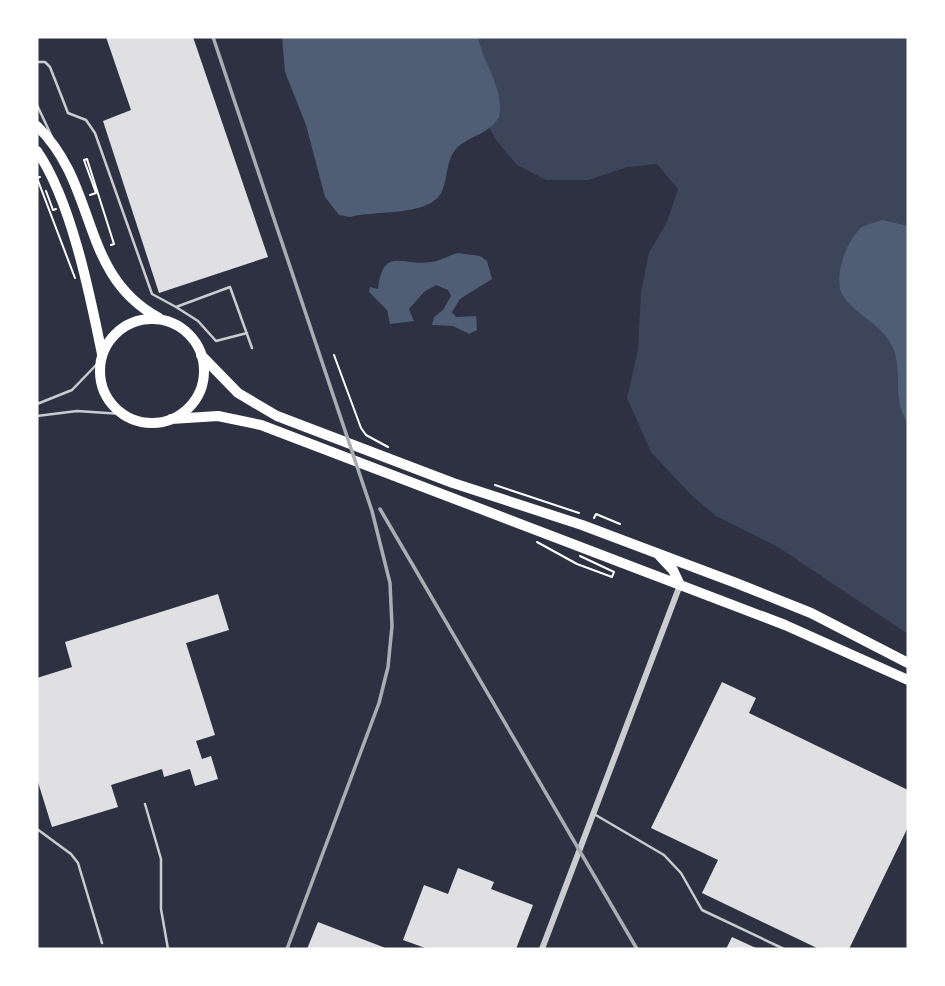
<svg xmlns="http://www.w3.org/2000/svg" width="945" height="986" viewBox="0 0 945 986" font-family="'Nunito Sans',sans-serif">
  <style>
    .green { fill: #3c4559 }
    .water { fill: #4f5d75 }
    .building { fill: #e0e0e3 }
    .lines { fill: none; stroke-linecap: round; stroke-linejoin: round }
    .path { stroke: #fff; stroke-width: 2 }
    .service { stroke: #caccd0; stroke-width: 2.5 }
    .minor { stroke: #caccd0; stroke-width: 6 }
    .primary { stroke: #fff; stroke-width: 10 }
    .rail { stroke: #abadb3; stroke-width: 3.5 }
  </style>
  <rect width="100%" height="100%" fill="#2d3142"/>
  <path class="green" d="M470 37H908V634L778 547 716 516 691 495 651 452 627 398 638 350 641 292 649 253 667 222 678 189 657 164 628 167 588 180H546L517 165 496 140 483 114Z"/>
  <path class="water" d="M282 37H478C483 64 505 89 499 117 488 136 468 135 455 150 446 162 448 177 442 191 431 217 375 210 350 217L339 215 325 197 306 125 285 72Z
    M882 220 908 226V423C891 400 904 371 892 346 881 323 856 316 843 296 832 278 847 239 862 227 868 224 876 222 882 220Z
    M458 253 480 256 487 261 492 279 460 299 452 312 456 317 476 316 477 330 469 334 453 326 432 325 434 317 443 310 451 296 448 290 436 285 424 292 409 309 414 321 390 324 387 310 369 292 370 287 378 289C383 245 404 267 431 262 441 261 449 255 458 253Z"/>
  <path class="building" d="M106 37H193L268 257 159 293 103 121 131 110Z
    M218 594 229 630 186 643 215 735 196 741 202 759 211 756 218 779 195 786 190 769 164 777 162 769 111 785 118 807 52 827 37 779V678L72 667 65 642Z
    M722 682 756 698 749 713 908 790V827L849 949H819L702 893 718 860 651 828Z
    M458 868 494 882 491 889 533 905 516 949H428L403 940 424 885 448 894Z
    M318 922 388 949H307Z
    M732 937 758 949H726Z"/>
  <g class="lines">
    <path class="path" d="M40 177 37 178 75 278
      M46 191 53 210 56 209
      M90 195 96 193 84 160 87 159 114 244 111 245
      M334 355 361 428 366 435 388 447
      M495 485 579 513
      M594 518 596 514 620 524
      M537 542 577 564 612 577 614 572 580 556"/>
    <path class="service" d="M37 62H45L50 67 68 113 86 120 95 133 152 294 176 307 230 287 252 348
      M37 105 52 137
      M176 307 198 321 216 341 247 333
      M37 404 72 390 100 361
      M37 416 77 411 122 414
      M145 804 161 859V909L168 949
      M594 814 664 855 681 873 702 910 784 949
      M37 829 71 854 78 863 102 943"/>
    <path class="minor" d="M542 949 680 585"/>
    <path class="primary" d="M37 126C99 186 79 275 159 318
      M37 151C71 200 90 295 102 354
      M100 371a52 52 0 1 1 104 0a52 52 0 1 1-104 0Z
      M201 355 238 393 277 416 453 483 582 525 736 583 811 613 908 663
      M171 419 218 416 261 425 785 625 908 680
      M659 555 673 570 680 585"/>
    <path class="rail" d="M213 37 372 511 390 583 392 626 388 667 379 703 287 949
      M380 509 637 949"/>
  </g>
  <rect width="945" height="986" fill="none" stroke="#ffffff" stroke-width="77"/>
</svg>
